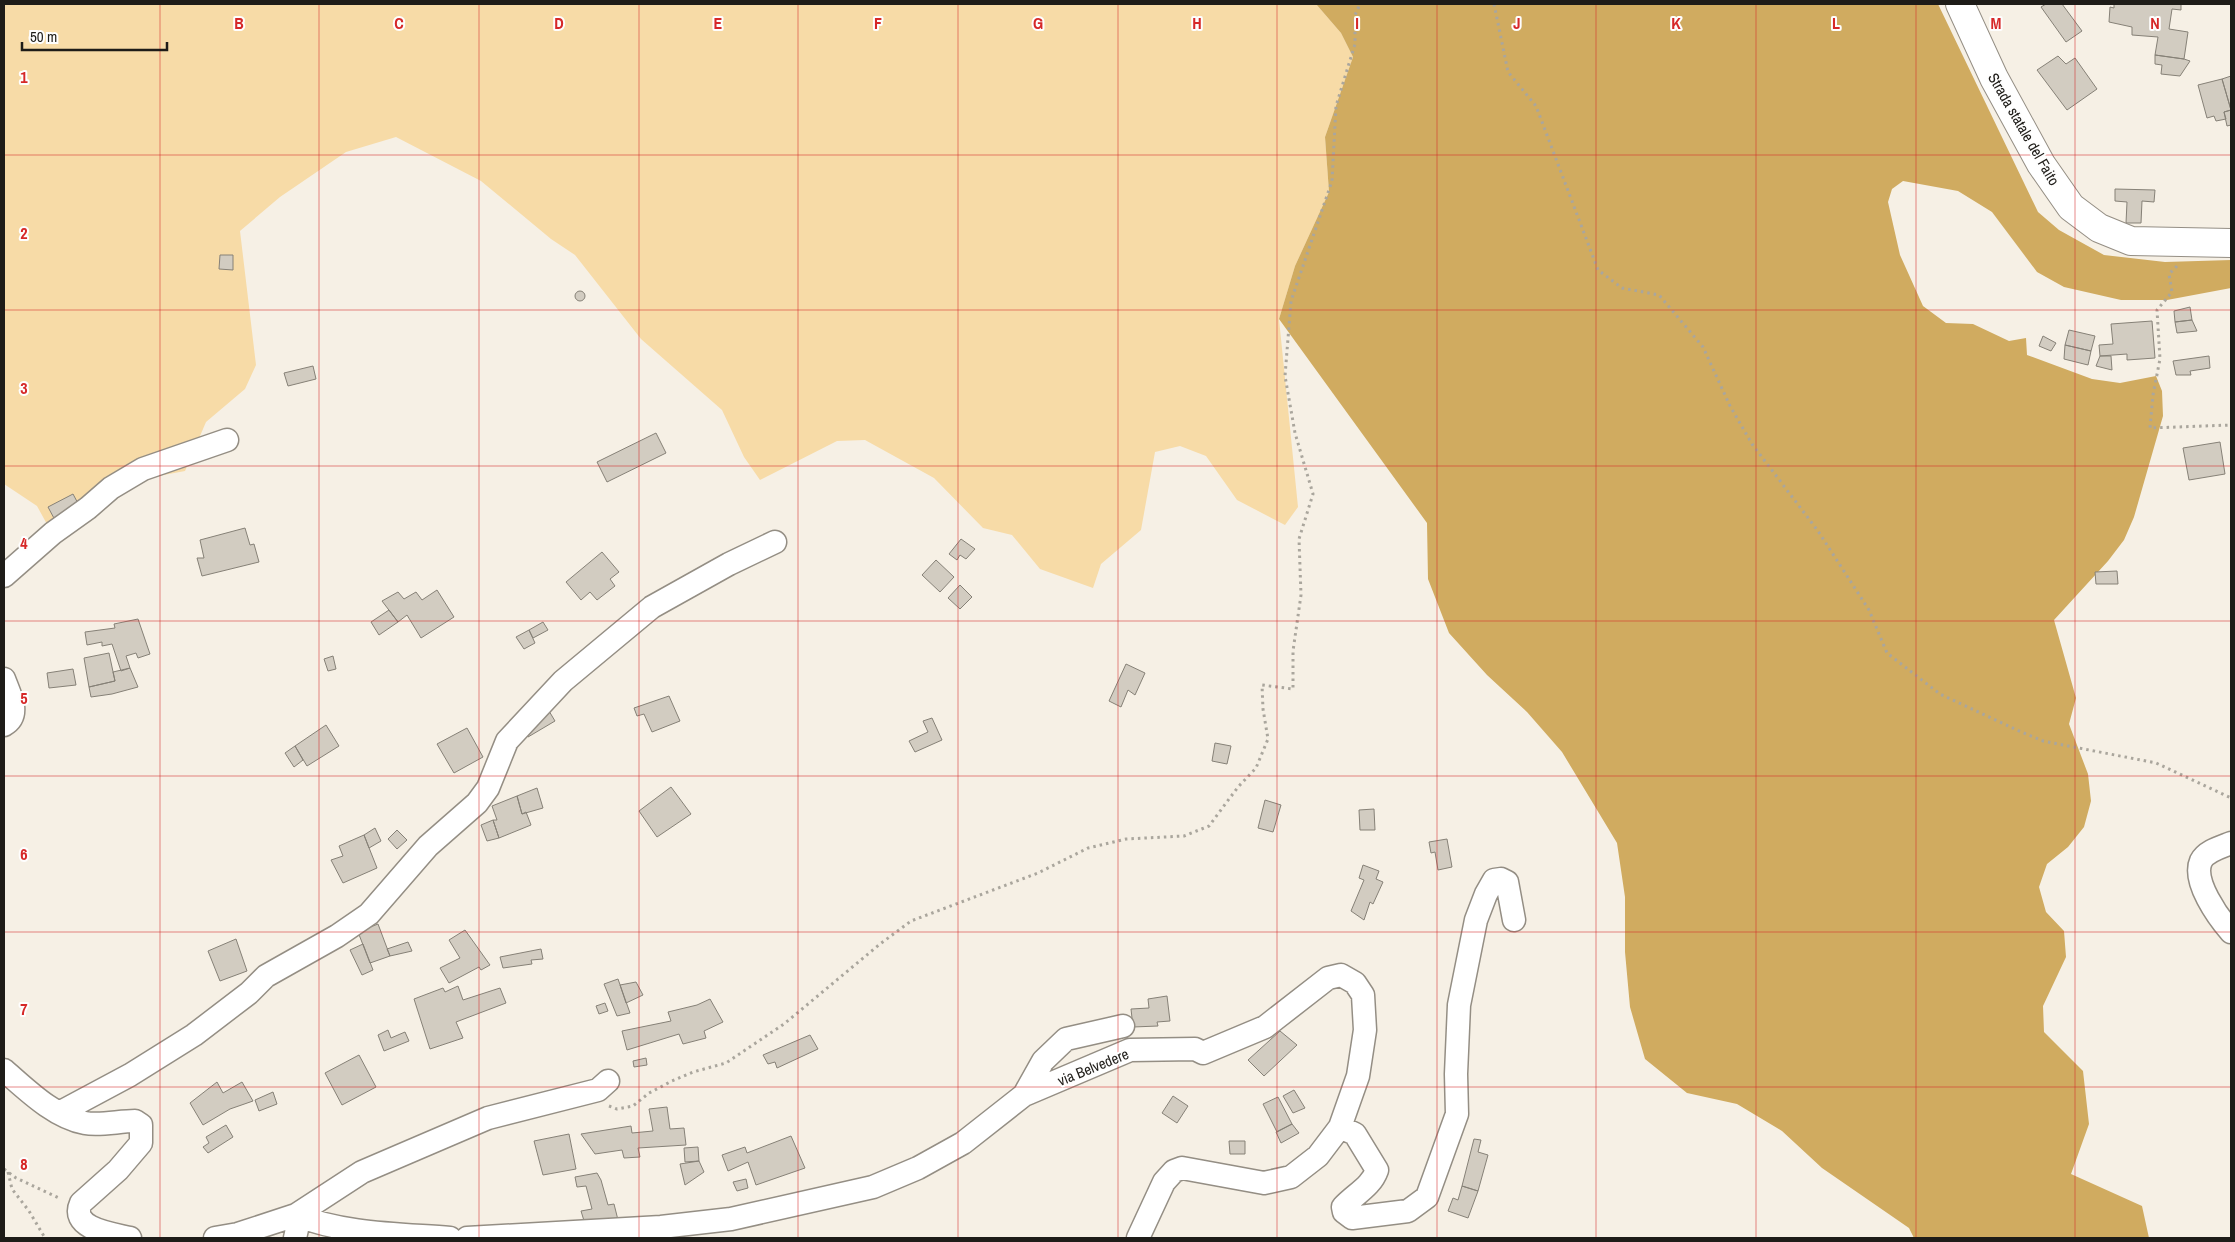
<svg xmlns="http://www.w3.org/2000/svg" width="2235" height="1242" viewBox="0 0 2235 1242" font-family="'Archivo Narrow',sans-serif">
  <style>
    .green { fill: #f7dba7 }
    .forest { fill: #d0ab60 }
    .building { fill: #d2ccc1; stroke: #868177 }
    .lines { fill: none; stroke-linecap: round; stroke-linejoin: round }
    .minor-casing { stroke: #948e84; stroke-width: 25 }
    .tertiary-casing { stroke: #948e84; stroke-width: 30 }
    .path { stroke: #aaa69d; stroke-width: 3; stroke-dasharray: 2.5 4; stroke-linecap: butt }
    .minor { stroke: #fff; stroke-width: 22 }
    .tertiary { stroke: #fff; stroke-width: 28 }
    .grid { fill: none; stroke: #d62828; stroke-width: 1; stroke-opacity: 0.55 }
    .labels { text-anchor: middle; dominant-baseline: central; stroke-width: 4; stroke-linejoin: round; paint-order: stroke }
    .street-label { font-size: 15px; fill: #1e1c18; stroke: #fefefe }
    .grid-label { font-size: 16px; text-anchor: middle; font-weight: bold; fill: #d62828; stroke: #fefefe; stroke-width: 4; stroke-linejoin: round; paint-order: stroke }
  </style>
  <rect width="100%" height="100%" fill="#f6f0e5"/>
  <path class="green" d="M4 4H1316L1341 33 1353 57 1325 137 1329 192 1295 266 1279 319 1298 507 1285 525 1237 500 1206 456 1180 446 1155 452 1141 530 1101 564 1093 588 1040 569 1012 535 983 528 934 478 865 440 837 441 760 480 744 457 722 410 641 339 575 255 551 239 481 181 396 137 346 152 280 197 240 231 256 365 245 389 206 422 185 471 142 479 48 526 37 506 4 484Z"/>
  <path class="forest" d="M1316 4H1938L2038 212 2059 230 2104 255 2165 262 2231 260V288L2167 300H2121L2064 287 2037 272 1992 212 1958 191 1903 181 1892 189 1888 202 1900 255 1923 306 1946 323 1973 324 2009 341 2026 338 2027 355 2092 379 2120 383 2156 376 2162 391 2163 416 2134 517 2124 540 2108 561 2054 620 2076 698 2069 724 2088 774 2091 801 2084 827 2068 847 2047 864 2039 887 2046 912 2064 931 2066 957 2043 1006 2044 1032 2083 1071 2089 1124 2071 1174 2142 1206 2149 1238H1914L1909 1228 1822 1168 1782 1131 1737 1104 1687 1093 1645 1059 1630 1007 1625 952V897L1617 843 1562 752 1527 712 1487 675 1449 633 1428 579 1427 523 1279 319 1295 266 1329 192 1325 137 1353 57 1341 33Z"/>
  <path class="building" d="M2046 4H2062L2082 31 2066 42 2041 7Z
    M2114 4H2181V10L2172 9 2169 29 2188 32 2184 59 2155 55 2158 37 2132 35V27L2109 22 2110 7 2114 8Z
    M2155 55 2184 59 2190 61 2180 76 2161 74 2162 65 2155 64Z
    M2058 56 2066 64 2075 58 2097 89 2067 110 2037 70Z
    M2231 76V110L2222 79Z
    M2222 79 2231 110 2224 112 2226 119 2216 121 2214 116 2207 118 2198 85Z
    M2231 110V128V125L2227 126 2224 112Z
    M2115 189 2155 190 2154 202 2142 201 2141 223H2126L2127 202 2115 201Z
    M220 255H233V270L219 269Z
    M575 296a5 5 0 1 1 10 0a5 5 0 1 1-10 0Z
    M2190 307 2192 320 2175 322 2174 311Z
    M2192 320 2197 331 2177 333 2175 322Z
    M2152 321 2155 358 2127 360V354L2100 356 2099 345 2113 344 2111 324Z
    M2069 330 2095 336 2091 351 2065 345Z
    M2043 336 2056 343 2051 351 2039 346Z
    M2065 345 2091 351 2088 365 2064 359Z
    M2100 356H2111L2112 370 2096 366Z
    M2209 356 2210 368 2190 371 2191 375H2176L2173 361Z
    M313 366 316 379 288 386 284 373Z
    M656 433 666 453 607 482 597 462Z
    M2220 442 2225 474 2189 480 2183 448Z
    M73 494 81 509 56 522 48 507Z
    M245 528 250 545 254 544 259 562 202 576 197 558H204L200 540Z
    M961 539 975 549 966 559 960 555 957 560 949 554Z
    M602 552 619 572 610 579 615 586 597 600 590 592 581 600 566 582Z
    M936 560 954 577 940 592 922 575Z
    M2117 571 2118 584H2096L2095 572Z
    M960 585 972 597 960 609 948 598Z
    M437 590 454 617 421 638 407 615 398 622 382 601 398 592 404 599 416 592 422 600Z
    M389 610 398 622 379 635 371 622Z
    M138 619 150 654 138 658 136 653 126 656 130 668 121 671 112 644 102 646V642L87 645 85 632 115 628 114 624Z
    M543 622 548 630 533 638 529 630Z
    M529 630 535 643 524 649 516 637Z
    M109 653 115 681 89 687 84 658Z
    M333 656 336 669 328 671 324 659Z
    M1126 664 1145 673 1135 695 1128 690 1121 707 1109 701Z
    M130 668 138 687 112 694 91 697 89 687 115 681 113 672Z
    M73 669 76 685 49 688 47 673Z
    M669 696 680 721 652 732 644 714 637 716 634 708Z
    M549 711 555 721 528 737 525 732Z
    M932 718 942 740 915 752 909 741 928 732 923 721Z
    M326 725 339 746 307 766 295 746Z
    M467 728 483 757 454 773 437 744Z
    M1215 743 1231 746 1227 764 1212 761Z
    M295 746 303 760 294 767 285 753Z
    M671 787 691 814 657 837 639 811Z
    M537 788 543 808 522 814 517 796Z
    M517 796 522 814 526 812 531 825 499 838 493 820H497L492 806Z
    M1265 800 1281 805 1273 832 1258 828Z
    M1374 809 1375 830H1360L1359 810Z
    M493 820 499 838 487 841 481 825Z
    M375 828 381 841 369 848 364 835Z
    M397 830 407 840 397 849 388 839Z
    M364 835 377 868 343 883 331 860 343 856 339 846Z
    M1447 839 1452 867 1438 870 1435 852 1431 853 1429 842Z
    M1363 865 1379 871 1376 879 1383 882 1373 904 1370 902 1364 920 1351 911 1364 880 1359 878Z
    M378 924 390 956 370 963 358 932Z
    M465 930 490 965 481 970 479 967 449 983 440 968 460 958 449 940Z
    M236 939 247 971 220 981 208 951Z
    M408 942 412 951 390 956 387 949Z
    M363 944 373 970 362 975 350 950Z
    M541 949 543 959 531 960 532 964 503 968 500 957Z
    M618 979 630 1013 617 1016 604 984Z
    M636 982 643 995 626 1003 620 985Z
    M458 986 463 1000 500 988 506 1003 456 1022 463 1038 430 1049 414 999 443 988 445 992Z
    M1167 996 1170 1021 1157 1022 1158 1026 1133 1027 1131 1009 1149 1008 1148 999Z
    M710 999 723 1022 704 1031 706 1038 683 1044 679 1034 627 1050 622 1031 671 1021 668 1012 697 1005Z
    M605 1003 608 1011 599 1014 596 1006Z
    M388 1030 391 1038 405 1032 409 1041 384 1051 378 1035Z
    M1280 1031 1297 1045 1264 1076 1248 1060Z
    M810 1035 818 1049 777 1068 775 1062 768 1064 763 1055Z
    M359 1055 376 1087 342 1105 325 1073Z
    M646 1058 647 1065 634 1067 633 1061Z
    M217 1082 223 1093 242 1082 253 1101 230 1109 203 1125 190 1103Z
    M1294 1090 1305 1108 1293 1113 1283 1096Z
    M273 1092 277 1104 259 1111 255 1100Z
    M1173 1096 1188 1106 1177 1123 1162 1113Z
    M1278 1097 1292 1124 1277 1132 1263 1104Z
    M667 1107 670 1129 684 1128 686 1145 638 1148 640 1157 624 1158 622 1150 595 1154 581 1134 631 1126 632 1133 653 1131 649 1109Z
    M1292 1124 1299 1133 1281 1143 1276 1132Z
    M226 1125 233 1137 208 1153 203 1147 209 1143 206 1137Z
    M569 1134 576 1169 543 1175 534 1141Z
    M791 1136 805 1168 756 1185 748 1162 728 1171 722 1155 745 1147 747 1153Z
    M1474 1139 1481 1140 1478 1152 1488 1155 1478 1191 1462 1186Z
    M1229 1141H1245V1154H1230Z
    M698 1147 699 1161 685 1162 684 1148Z
    M699 1161 704 1172 685 1185 680 1164Z
    M597 1173 601 1180 608 1205 614 1204 619 1224H585L581 1211 592 1209 586 1186 577 1187 575 1177Z
    M746 1179 748 1188 737 1191 733 1182Z
    M1462 1186 1478 1191 1468 1218 1448 1211 1453 1198 1458 1200Z"/>
  <g class="lines">
    <defs>
      <path id="minor" d="M4 576 53 533 88 508 111 488 143 469 227 440
        M4 679C9 693 22 715 4 725
        M2231 843C2221 847 2206 851 2201 861 2192 881 2218 917 2231 932
        M4 1070C27 1090 54 1117 85 1123 100 1126 119 1121 135 1121L141 1125V1143L118 1170 81 1203C69 1229 113 1234 130 1238
        M1024 1095 1130 1050 1195 1049 1203 1053 1265 1027 1328 978 1341 975 1355 983 1363 995 1365 1030 1358 1076 1340 1127 1318 1156 1291 1177 1264 1183 1182 1168 1174 1171 1164 1182 1138 1238
        M59 1113 130 1075 194 1035 249 993 266 976 337 936 369 914 428 846 477 803 488 788 507 741 563 681 652 607 729 564 775 542
        M1340 1127 1355 1134 1377 1170C1371 1187 1355 1194 1343 1207L1344 1212 1352 1218 1408 1211 1427 1197 1457 1114 1456 1074 1459 1005 1476 920 1486 894 1494 880 1501 879 1507 882 1514 920
        M215 1238 238 1234 296 1215 362 1172 488 1118 598 1090 608 1081
        M295 1238 297 1229 296 1215C343 1234 399 1234 450 1238
        M467 1238 661 1227 731 1219 873 1187 918 1168 963 1143 1024 1095 1043 1061 1066 1039 1123 1026"/>
      <path id="tertiary" d="M1960 4 1994 78 2041 164 2071 207 2099 228 2131 241 2231 243"/>
    </defs>
    <use href="#minor" class="minor-casing"/>
    <use href="#tertiary" class="tertiary-casing"/>
    <path class="path" d="M1494 4 1508 72 1536 106 1598 270 1622 288 1659 295 1703 347 1730 406 1752 444 1818 531 1869 610 1887 653 1940 694 2019 731 2043 741 2156 763 2231 798
      M2177 266 2169 274 2172 292 2157 310 2160 359 2153 395 2150 428 2231 425
      M609 1106 617 1109 633 1106 649 1093 672 1081 693 1072 726 1063 784 1024 880 944 911 921 1038 873 1088 848 1126 839 1184 836 1209 826 1238 787 1256 768 1268 739 1263 709 1262 685 1293 689V651L1301 595 1299 539 1313 494 1295 433 1285 376 1291 301 1332 181 1336 106 1355 44V15L1360 4
      M4 1169 16 1178 61 1199
      M8 1172 12 1189 29 1211 45 1238"/>
    <use href="#minor" class="minor"/>
    <use href="#tertiary" class="tertiary"/>
  </g>
  <path class="grid" d="M160 4V1238M319 4V1238M479 4V1238M639 4V1238M798 4V1238M958 4V1238M1118 4V1238M1277 4V1238M1437 4V1238M1596 4V1238M1756 4V1238M1916 4V1238M2075 4V1238M4 155H2231M4 310H2231M4 466H2231M4 621H2231M4 776H2231M4 932H2231M4 1087H2231"/>
  <g class="labels">
    <g class="street-label">
      <text transform="translate(2024 129) rotate(60)">Strada statale del Faito</text>
      <text transform="translate(1093 1067) rotate(-22)">via Belvedere</text>
    </g>
  </g>
  <g class="grid-label">
    <text x="239" y="29">B</text>
    <text x="399" y="29">C</text>
    <text x="559" y="29">D</text>
    <text x="718" y="29">E</text>
    <text x="878" y="29">F</text>
    <text x="1038" y="29">G</text>
    <text x="1197" y="29">H</text>
    <text x="1357" y="29">I</text>
    <text x="1517" y="29">J</text>
    <text x="1676" y="29">K</text>
    <text x="1836" y="29">L</text>
    <text x="1996" y="29">M</text>
    <text x="2155" y="29">N</text>
    <text x="24" y="83">1</text>
    <text x="24" y="239">2</text>
    <text x="24" y="394">3</text>
    <text x="24" y="549">4</text>
    <text x="24" y="704">5</text>
    <text x="24" y="860">6</text>
    <text x="24" y="1015">7</text>
    <text x="24" y="1170">8</text>
  </g>
  <rect width="2235" height="1242" fill="none" stroke="#1e1c18" stroke-width="10"/>
  <path d="M22 42v8h145v-8" fill="none" stroke="#1e1c18" stroke-width="2.5"/>
  <text x="30" y="42" font-size="15" fill="#1e1c18" stroke="#fefefe" stroke-width="4" paint-order="stroke">50 m</text>
</svg>
